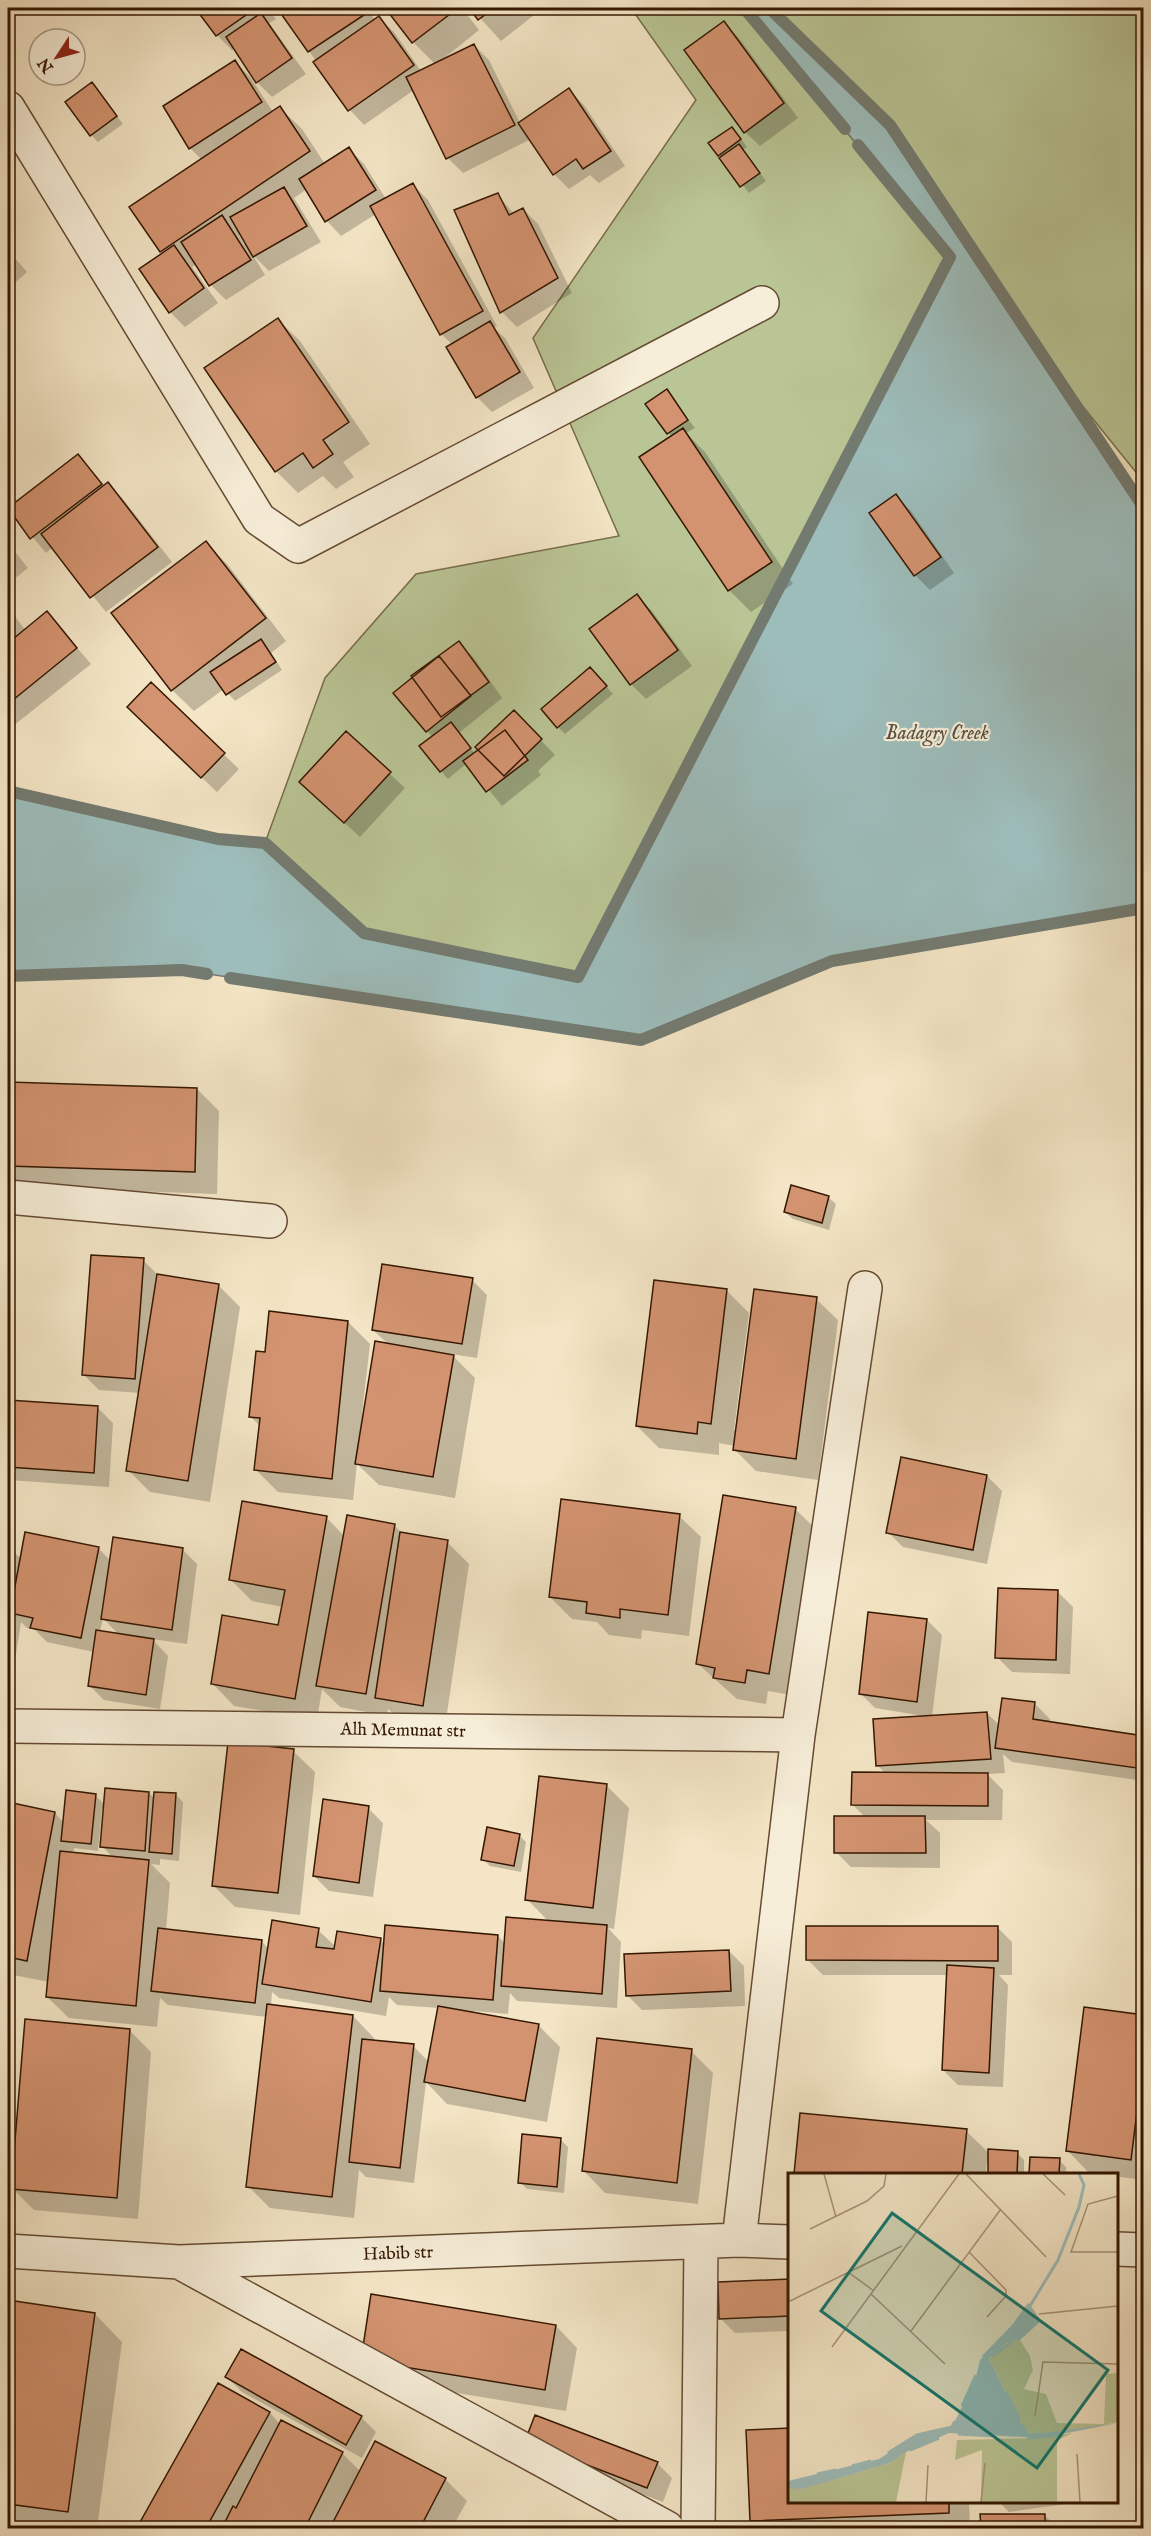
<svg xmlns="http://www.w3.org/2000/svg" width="1151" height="2536" viewBox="0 0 1151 2536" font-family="'IM FELL English',serif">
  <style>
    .green { fill: #bac595; stroke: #776e4b; stroke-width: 1.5 }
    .water { fill: #9dbdbb; stroke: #737b71; stroke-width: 1.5 }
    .shadow { fill: #0003; fill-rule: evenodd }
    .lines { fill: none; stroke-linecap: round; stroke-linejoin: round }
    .stream { stroke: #737b71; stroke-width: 12 }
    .building { fill: #d39370; stroke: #341701; stroke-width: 1.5 }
    .minor-casing { stroke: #644a32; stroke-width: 36 }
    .minor { stroke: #f7eed9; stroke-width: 33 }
    .labels { text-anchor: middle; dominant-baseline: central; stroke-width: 4.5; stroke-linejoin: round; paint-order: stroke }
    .street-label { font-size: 18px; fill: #341701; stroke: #f7eed9 }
    .water-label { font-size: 20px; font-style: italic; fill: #595142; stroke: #f7eed9 }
    .inset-river { fill: none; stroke: #9dbdbb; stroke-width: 3 }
    .inset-road { fill: none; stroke: #a79377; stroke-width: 1.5 }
    .view { fill: #0f766e; fill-opacity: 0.15; stroke: #0f766e; stroke-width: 3 }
    .inset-edge { fill: none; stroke: #341701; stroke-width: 3 }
  </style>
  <rect width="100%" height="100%" fill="#f3e5c5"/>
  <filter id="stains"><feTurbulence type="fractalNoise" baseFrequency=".00333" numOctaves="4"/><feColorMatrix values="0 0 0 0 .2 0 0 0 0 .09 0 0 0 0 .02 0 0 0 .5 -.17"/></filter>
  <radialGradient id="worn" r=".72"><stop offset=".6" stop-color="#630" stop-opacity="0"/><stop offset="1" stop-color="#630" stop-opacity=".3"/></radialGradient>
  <path class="green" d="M631 8H744L950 257 578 977 364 933 265 843 325 678 416 574 619 536 533 338 696 100Z
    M769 8H1143V481L1059 377 890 125Z"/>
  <path class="water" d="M744 8H769L890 125 1143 508V908L832 961 641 1040 182 970 8 976V791L218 839 265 843 364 933 578 977 950 257Z"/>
  <path class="shadow" d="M197 8H268L276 19 269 23 306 74 272 97 257 82 235 48 232 50 217 35Z
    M279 8H367L375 20 379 18 394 32 421 71 435 64 413 42 387 8H462L479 30 438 63 474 45 489 60 520 123 569 90 584 105 625 166 599 183 590 175 569 189 554 174 531 139 463 173 448 158 414 90 364 125 350 110Z
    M471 8H543L501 41Z
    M724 23 739 38 798 118 760 146 745 132Z
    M235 62 250 77 273 112 280 108 302 129 325 164 349 149 364 164 386 199 413 185 428 200 497 326 494 328 505 338 534 388 492 412 477 397 453 345 441 334 376 214 341 236 327 221 307 189 294 198 321 242 269 271 253 255 265 275 226 300 211 285 197 264 192 267 218 303 185 327 170 312 161 251 202 160 190 148ZM241 234 246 242 244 244 239 235Z
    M92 84 123 124 98 142 91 135Z
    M739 136 747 147 743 150 766 181 749 193 719 155Z
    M497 194 514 214 523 209 538 224 572 293 517 327 502 312 456 210Z
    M8 250 27 272 8 289Z
    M278 320 300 341 370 444 343 462 354 477 336 489 323 476 298 493 276 471Z
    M666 391 695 428 686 433 705 452 793 584 751 612 729 590 641 458 672 437 647 404Z
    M78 456 105 486 108 484 123 499 172 562 106 612 53 547 46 553 9 509Z
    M896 496 911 511 954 573 930 590 915 575 871 513Z
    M8 543 28 568 8 584Z
    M206 543 228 565 286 641 271 653 282 670 235 701 224 689 194 711 172 690Z
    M637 596 652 611 692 666 646 699 631 684Z
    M8 607 26 631 47 613 91 664 8 730Z
    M459 643 474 658 502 698 459 733 475 754 514 712 555 755 538 771 541 775 502 806 467 763 448 779 441 771 422 747 433 738 395 693Z
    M597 676 613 694 565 734 558 727Z
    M151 684 239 769 217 792 144 722Z
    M346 733 405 788 360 837 316 797Z
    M8 1083 197 1089 219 1111 217 1194 15 1187 8 1179Z
    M828 1197 836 1204 829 1230 793 1219 785 1212Z
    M143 1260 158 1275 218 1285 240 1307 210 1502 150 1492 128 1470 140 1393 99 1390 84 1375Z
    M472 1280 487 1295 477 1358 451 1354 475 1378 455 1498 379 1485 357 1464 353 1500 278 1492 256 1470 261 1427 250 1416 266 1354 348 1322 370 1344 362 1414 365 1415 389 1345 373 1330Z
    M727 1291 749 1313 734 1430 737 1431 816 1299 838 1320 818 1480 756 1471 734 1449 735 1446 719 1443V1455L659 1448 637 1426Z
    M8 1402 98 1408 113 1423 109 1487 8 1480Z
    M987 1476 1002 1491 987 1564 903 1547 888 1532Z
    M795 1509 817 1530 791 1695 768 1691 766 1704 737 1699 698 1664Z
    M679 1516 701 1537 689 1636 642 1630 641 1639 609 1635 597 1622 572 1619 550 1597Z
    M326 1517 344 1536 394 1525 403 1534 447 1542 469 1564 445 1727 399 1719 388 1709 387 1716 340 1707 322 1689 317 1720 234 1706 213 1684 280 1627 283 1607 252 1601 230 1579Z
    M8 1546 22 1560 98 1548 111 1561 182 1549 197 1564 187 1644 152 1639 168 1656 160 1709 104 1700 89 1685 94 1652 47 1642 34 1629 27 1628 21 1622 11 1686H8ZM103 1618 119 1635 100 1632Z
    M1058 1592 1073 1607 1070 1674 1012 1672 997 1657Z
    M927 1620 942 1635 932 1717 987 1713 1000 1726 1035 1704 1050 1719 1049 1723 1144 1737V1781L1012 1762 1003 1754 1005 1773 987 1774 1003 1790 1002 1820H926L940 1833V1868L851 1867 836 1852 866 1818 852 1804 885 1773 878 1766 930 1717 875 1708 860 1693Z
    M293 1751 315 1772 300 1915 235 1907 213 1885Z
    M541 1777 607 1786 629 1808 614 1929 608 1928 621 1942 617 2008 517 2001 510 1993 508 2014 474 2011V2014L539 2026 560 2047 547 2122 447 2104 426 2082 414 2183 366 2177 359 2170 354 2218 270 2208 248 2186 267 2017 168 2005 160 1998 157 2027 69 2018 47 1997 49 1982 8 1974V1804L55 1813 64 1823 95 1795 105 1805 149 1793 155 1799 176 1795 183 1802 179 1861 160 1859V1865L151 1864 170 1883 166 1930 261 1941 269 1949 318 1930 336 1947 380 1939 385 1945 498 1936 505 1944 549 1922 527 1899ZM102 1808H105L102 1846 113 1858 73 1854 74 1848 98 1851ZM272 1992 279 1998 386 2016 389 1997 397 2005 439 2008 429 2062 413 2046 374 2042V2038L353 2016 271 2006Z
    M368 1808 383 1823 373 1897 329 1891 314 1876Z
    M519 1835 526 1842 521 1872 490 1866 483 1859Z
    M997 1927 1012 1942V1975H999L1008 1985 1003 2087 958 2085 943 2070 948 1975H823L808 1960Z
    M729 1951 744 1966 745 2006 642 2010 627 1995Z
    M1144 2017V2180L1089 2173 1068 2151Z
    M129 2030 151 2052 138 2219 34 2210 12 2188Z
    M691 2051 713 2073 698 2204 605 2193 584 2171Z
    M801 2114 966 2131 990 2154 1017 2153 1024 2160V2174H989L990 2161H987L986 2174H796Z
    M561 2140 568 2147 564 2193 527 2189 520 2182Z
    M1032 2158 1059 2160 1066 2167V2174H1031Z
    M790 2281V2331L735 2333 720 2318Z
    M8 2301 95 2314 122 2342 97 2528H8Z
    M556 2326 577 2348 566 2411 384 2381 362 2359Z
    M227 2377 361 2417 376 2432 362 2458 242 2392Z
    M218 2385 270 2413 280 2424 342 2453 361 2472 445 2479 467 2501 452 2528H146L141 2524Z
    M542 2456 657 2463 672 2478 663 2502Z
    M790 2502H969L970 2528H760L751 2520Z
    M999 2502H1079L1009 2512Z
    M1044 2515 1058 2528H982V2516Z"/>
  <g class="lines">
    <path class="stream" d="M744 8 845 129
      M769 8 890 125 1144 508
      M8 791 218 839 265 843 364 933 578 977 950 257 858 145
      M8 976 182 970 207 974
      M230 978 641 1040 832 961 1144 908"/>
  </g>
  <path class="building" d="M195 8H256L216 36Z
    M277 8H363L367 13 308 52Z
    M385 8H458L412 43Z
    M469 8H494L478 20Z
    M261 13 292 58 256 83 226 37Z
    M379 16 414 65 348 111 313 62Z
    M724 21 784 103 744 133 684 50Z
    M474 44 515 125 446 159 406 77Z
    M235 60 262 102 189 149 163 106Z
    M92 82 117 116 90 136 65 102Z
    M569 88 611 151 583 169 576 159 553 175 518 123Z
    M280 106 310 151 160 252 129 207Z
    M732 127 741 139 718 156 708 143Z
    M739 144 760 173 740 187 719 158Z
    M349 147 376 190 325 222 299 179Z
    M413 183 483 311 440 335 370 206Z
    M284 187 307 226 253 257 230 217Z
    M498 193 509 215 523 208 558 278 500 313 454 210Z
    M222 215 251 260 209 286 181 242Z
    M174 245 204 288 169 313 139 269Z
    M278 318 349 422 323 440 333 454 313 468 303 453 275 472 204 368Z
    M490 321 520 372 476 398 446 347Z
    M667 389 688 420 667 434 645 404Z
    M683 428 772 562 728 591 639 457Z
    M78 454 102 484 30 539 8 508Z
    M108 482 158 547 90 598 41 534Z
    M896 494 941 557 914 576 869 513Z
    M206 541 266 618 171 691 111 613Z
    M637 594 678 650 630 685 589 629Z
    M47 611 77 648 8 704V643Z
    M261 639 276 662 226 695 210 672Z
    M459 641 489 682 441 717 411 676Z
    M439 656 471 696 426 732 393 693Z
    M590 667 607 686 557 728 541 709Z
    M151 682 225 753 201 778 127 707Z
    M514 710 542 739 504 776 475 747Z
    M451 722 471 748 440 772 419 746Z
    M505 730 528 760 486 792 463 761Z
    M346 731 391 772 344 823 299 782Z
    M8 1082 197 1088 195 1172 8 1166Z
    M791 1185 829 1196 822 1223 784 1212Z
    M91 1255 144 1258 135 1379 82 1375Z
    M382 1264 473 1278 462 1344 372 1330Z
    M157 1274 219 1284 188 1481 126 1471Z
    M654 1280 727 1289 711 1424 698 1422 697 1434 636 1426Z
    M754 1289 817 1297 796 1459 733 1450Z
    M269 1311 348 1321 332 1479 254 1470 260 1418 249 1417 256 1351 265 1352Z
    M375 1341 454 1355 433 1477 355 1464Z
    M8 1400 98 1406 94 1473 8 1467Z
    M901 1457 987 1475 973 1550 886 1533Z
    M723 1495 796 1507 769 1674 747 1670 745 1683 713 1678 715 1668 696 1664Z
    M561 1499 680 1514 668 1615 620 1609V1618L586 1613 587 1602 549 1597Z
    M242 1501 327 1516 295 1699 211 1684 222 1615 278 1625 285 1590 229 1580Z
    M347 1515 395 1524 366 1694 316 1686Z
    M25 1532 99 1547 81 1638 30 1628 33 1618 10 1613Z
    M400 1532 448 1540 423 1706 375 1698Z
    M113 1537 183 1548 172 1630 101 1619Z
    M998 1588 1058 1590 1056 1660 995 1658Z
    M868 1612 927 1619 917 1702 859 1694Z
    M96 1630 154 1639 146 1695 88 1686Z
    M1002 1698 1035 1702 1033 1719 1144 1736V1769L995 1748Z
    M987 1712 991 1759 876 1766 873 1719Z
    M228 1742 294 1749 278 1893 212 1886Z
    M852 1772 988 1773V1806L851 1805Z
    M539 1776 607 1784 593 1908 525 1900Z
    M105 1788 149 1792 145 1851 100 1847Z
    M66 1790 96 1794 91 1844 61 1841Z
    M154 1792 176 1793 172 1854 149 1852Z
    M323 1799 369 1806 359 1883 313 1876Z
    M8 1802 55 1812 27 1961 8 1957Z
    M834 1816H925L926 1853H834Z
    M487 1827 520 1834 514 1866 481 1860Z
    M60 1851 149 1860 136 2006 46 1997Z
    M506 1917 607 1925 602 1994 501 1986Z
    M272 1920 319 1928 316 1947 334 1949 337 1931 381 1938 371 2002 262 1984Z
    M385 1925 498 1935 493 2000 380 1991Z
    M806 1926H998V1961L806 1960Z
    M158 1928 262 1940 255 2003 151 1991Z
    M729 1950 731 1991 626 1996 624 1954Z
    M947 1965 994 1968 989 2073 942 2070Z
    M267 2004 353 2015 332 2197 246 2187Z
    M438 2006 539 2024 525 2101 424 2082Z
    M1084 2007 1144 2015V2055L1131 2160 1066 2151Z
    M25 2019 130 2029 117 2198 11 2189Z
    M597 2038 692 2049 677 2183 582 2171Z
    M362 2039 414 2044 400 2168 349 2162Z
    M800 2113 967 2129 962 2174H794Z
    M522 2134 561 2138 557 2187 518 2183Z
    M988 2149 1018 2151 1017 2174H988Z
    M1030 2157 1060 2158 1059 2174H1029Z
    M790 2279V2316L719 2319 718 2282Z
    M371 2294 556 2325 545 2390 361 2360Z
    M8 2300 95 2313 68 2512 8 2504Z
    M241 2349 362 2416 346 2445 225 2377Z
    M218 2383 270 2412 206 2528H147L139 2524Z
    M535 2415 658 2462 647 2488 525 2441Z
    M281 2420 343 2452 305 2528H222L233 2506 236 2508Z
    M790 2428V2502H949V2513L750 2521 746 2430Z
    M375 2441 446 2478 420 2528H330Z
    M980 2514H1045V2528H981Z
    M821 2527 959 2528H821Z"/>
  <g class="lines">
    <defs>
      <path id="minor" d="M8 108 259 519 298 546 762 303
        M8 1197 270 1221
        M8 1726 798 1735
        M739 2240 798 1735 865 1288
        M1116 2249 1144 2250
        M8 2251 179 2262 739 2240 790 2242
        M181 2263 667 2528
        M698 2528 701 2243"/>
    </defs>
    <use href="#minor" class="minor-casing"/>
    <use href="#minor" class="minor"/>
  </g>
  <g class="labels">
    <g class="street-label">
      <text transform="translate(403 1731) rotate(1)">Alh Memunat str</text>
      <text transform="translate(398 2254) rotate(-2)">Habib str</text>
    </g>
    <g class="water-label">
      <text x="937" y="733">Badagry Creek</text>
    </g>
  </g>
  <g transform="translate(788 2173)">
    <rect width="330" height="330" fill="#f3e5c5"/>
    <path d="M232 167 242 183 245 197 236 216 258 221 269 250 316 251 318 201 330 200V249L281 259 239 262 201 186 218 170ZM285 260 269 267V329H193L194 277 167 287 169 267 254 265ZM118 279 108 329H0V315H14L102 290Z" fill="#bac595"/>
    <path d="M241 130 253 148 232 167 218 170 201 186 239 262 330 250 254 265 161 260 118 279 102 290 14 316 0 315V308L91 286 129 262 164 254 187 208 192 187 226 152Z" fill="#9dbdbb"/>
    <path class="inset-river" d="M242 133 270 87 291 34 296 12 291 1M204 183 224 169M195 184 226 152 241 131M218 219 232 247M174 233 188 202M234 251 239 262 249 261M170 261 204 263M239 265 273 262M122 277 151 265M100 280 129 262 164 254 167 248M64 293 83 288M29 301 48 297"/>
    <path class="inset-road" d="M36 1 48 44M178 1 258 84M255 1 277 22M330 23 300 31 283 79H330M22 56 79 28 96 13 98 1M181 79 218 117V123L199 144M60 99 86 118M83 121 157 191M0 129 114 73M251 141 330 133M123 158 213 36M44 174 171 1M247 243 255 189 330 191M289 281 292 329M138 329 140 292M193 329 197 290"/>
    <path class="view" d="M104 40 320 197 249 295 33 138Z"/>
    <rect width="330" height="330" class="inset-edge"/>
  </g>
  <rect width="1151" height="2536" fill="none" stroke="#f3e5c5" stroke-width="30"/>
  <rect x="9" y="9" width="1133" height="2518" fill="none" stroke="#341701" stroke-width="3"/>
  <rect x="15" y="15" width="1121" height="2506" fill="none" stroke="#341701" stroke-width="1.5"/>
  <g transform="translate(57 57) rotate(234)"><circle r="28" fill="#f7eed9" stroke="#a99883" stroke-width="1.5"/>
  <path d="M0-4.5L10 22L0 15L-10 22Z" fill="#8f2418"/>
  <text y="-9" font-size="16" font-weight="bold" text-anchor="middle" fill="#341701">N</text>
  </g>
  <rect width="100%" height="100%" filter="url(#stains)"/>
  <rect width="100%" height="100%" fill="url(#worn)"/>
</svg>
